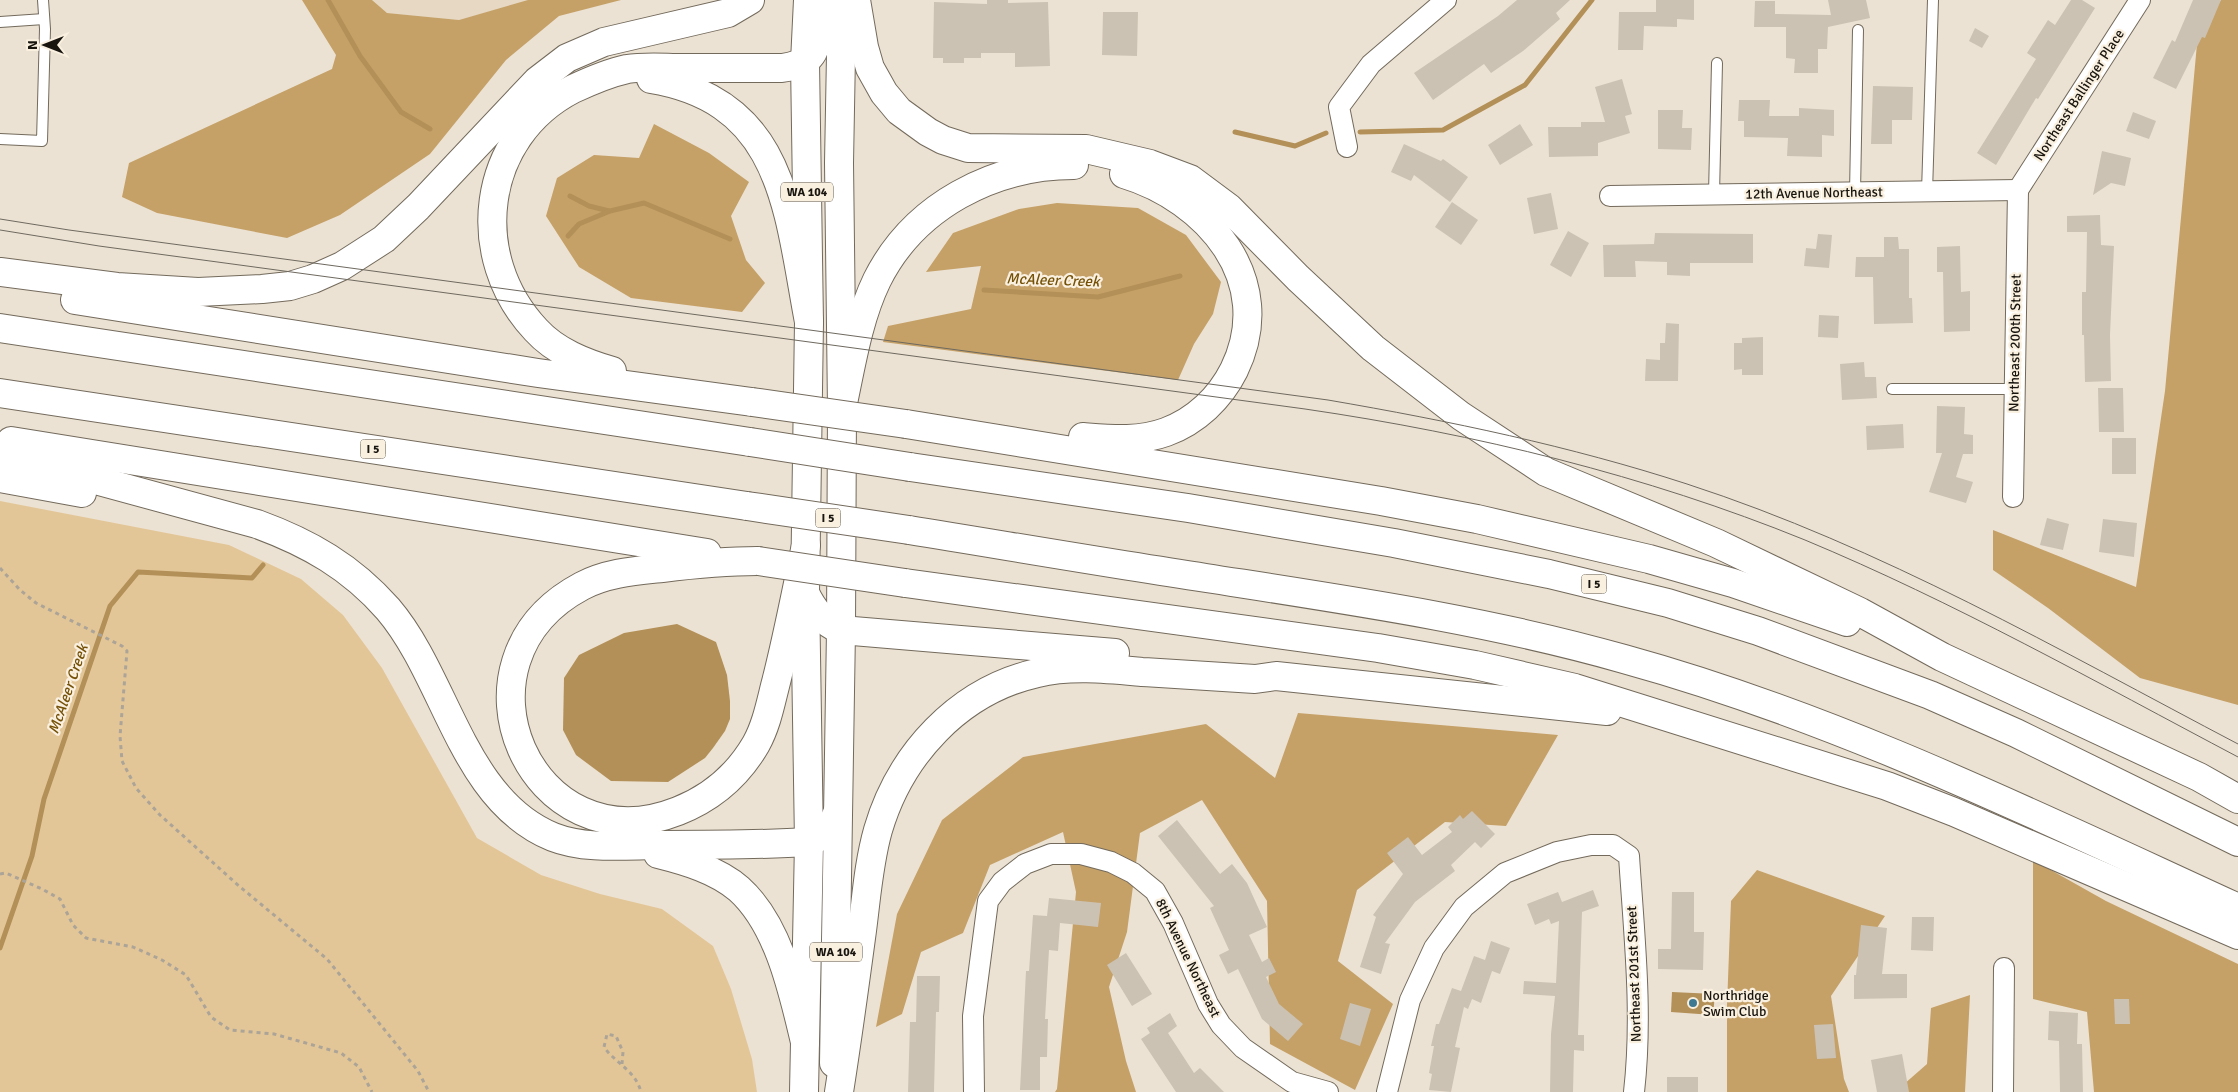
<svg xmlns="http://www.w3.org/2000/svg" width="2238" height="1092" viewBox="0 0 2238 1092" font-family="Signika,sans-serif">
  <style>
    .built { fill: #e6d8c2 }
    .green { fill: #e3c698 }
    .forest { fill: #c5a168 }
    .water { fill: #b39057 }
    .lines { fill: none; stroke-linecap: round; stroke-linejoin: round }
    .stream { stroke: #b39057; stroke-width: 5 }
    .building { fill: #ccc2b3 }
    .lane-casing { stroke: #736a5c; stroke-width: 12 }
    .street-casing { stroke: #736a5c; stroke-width: 22 }
    .primary-casing { stroke: #736a5c; stroke-width: 30 }
    .highway-casing { stroke: #736a5c; stroke-width: 30 }
    .path { stroke: #aca497; stroke-width: 3; stroke-dasharray: 4 4; stroke-linecap: butt }
    .lane { stroke: #fff; stroke-width: 10 }
    .street { stroke: #fff; stroke-width: 20 }
    .primary { stroke: #fff; stroke-width: 28 }
    .highway { stroke: #fff; stroke-width: 28 }
    .tram { stroke: #6e695f; stroke-width: 1 }
    .highway-bridge-casing { stroke: #736a5c; stroke-width: 30; stroke-linecap: butt }
    .highway-bridge { stroke: #fff; stroke-width: 28 }
    .poi-dot { fill: #3e7891; stroke: #faf0e0; stroke-width: 2 }
    .labels { text-anchor: middle; dominant-baseline: central; stroke-width: 4.5; stroke-linejoin: round; paint-order: stroke }
    .shield { fill: #faf0e0; stroke: #5c574e; stroke-width: 1 }
    .shield-label { font-size: 12px; font-weight: bold; fill: #18150f }
    .street-label { font-size: 14px; fill: #18150f; stroke: #faf0e0 }
    .poi-label { font-size: 14px; fill: #18150f; stroke: #faf0e0; text-anchor: start }
    .water-label { font-size: 15px; font-style: italic; fill: #745107; stroke: #faf0e0 }
  </style>
  <rect width="100%" height="100%" fill="#ece2d3"/>
  <polygon class="built" points="372,0 532,0 459,20 387,13"/>
  <polygon class="green" points="0,501 229,545 301,579 343,615 382,668 477,838 541,875 600,894 662,909 713,946 731,989 752,1059 757,1092 0,1092"/>
  <g class="forest">
    <polygon points="302,0 372,0 387,13 459,20 528,0 621,0 559,16 506,60 430,154 340,215 287,238 157,213 122,197 129,163 332,69 336,55"/>
    <polygon points="2221,0 2238,0 2238,705 2140,678 2048,608 1993,570 1993,530 2136,587 2165,391 2198,33"/>
    <polygon points="654,124 709,153 749,182 731,216 746,260 765,283 742,312 631,298 579,267 546,216 557,178 594,155 639,158"/>
    <polygon points="1057,203 1138,208 1186,235 1221,282 1213,314 1194,344 1178,380 883,342 888,326 971,309 981,266 926,272 953,233 1019,209"/>
    <polygon points="1298,713 1558,735 1506,826 1445,822 1357,890 1338,961 1393,1004 1355,1090 1270,1044 1267,901 1202,800 1140,833 1127,932 1109,987 1126,1061 1136,1092 1055,1092 1057,1089 1076,892 1063,832 990,865 963,933 921,952 902,1014 876,1027 897,914 942,820 1023,757 1206,724 1275,778"/>
    <polygon points="2033,860 2106,901 2238,964 2238,1092 2094,1092 2087,1012 2033,999"/>
    <polygon points="1757,870 1885,916 1831,996 1844,1079 1849,1092 1727,1092 1727,1005 1731,901"/>
    <polygon points="1970,995 1965,1092 1895,1092 1927,1064 1931,1008"/>
  </g>
  <g class="water">
    <polygon points="677,624 716,642 727,675 730,701 730,719 725,731 713,748 705,758 668,782 611,781 576,755 563,730 564,678 579,655 624,633"/>
    <polygon points="1672,992 1715,994 1713,1015 1671,1012"/>
  </g>
  <g class="lines">
    <g class="stream">
      <polyline points="328,0 360,56 401,112 430,129"/>
      <polyline points="1235,132 1295,146 1326,133"/>
      <polyline points="1360,132 1443,130 1525,85 1592,0"/>
      <polyline points="570,196 589,206 609,211"/>
      <polyline points="568,236 579,224 610,211 644,203 730,239"/>
      <polyline points="984,290 1098,297 1180,276"/>
      <polyline points="0,948 32,856 44,799 110,606 138,572 252,578 263,565"/>
    </g>
  </g>
  <g class="building">
    <polygon points="987,0 1008,0 1008,3 1048,2 1050,66 1015,67 1015,53 981,53 981,58 964,58 964,63 943,63 943,58 933,58 934,2 987,4"/>
    <polygon points="1517,0 1570,0 1556,13 1560,19 1523,51 1491,73 1484,64 1433,100 1414,73 1498,16"/>
    <polygon points="1656,0 1694,0 1694,20 1677,19 1677,27 1644,26 1643,50 1618,50 1619,12 1656,12"/>
    <polygon points="1828,0 1866,0 1870,18 1828,27 1827,49 1818,49 1818,73 1794,73 1795,59 1786,58 1786,27 1754,27 1755,1 1775,1 1775,14 1831,15"/>
    <polygon points="2071,0 2082,0 2095,8 2038,99 2036,98 1996,165 1977,153 2036,59 2027,53 2048,20 2055,25"/>
    <polygon points="2193,0 2221,0 2205,38 2202,37 2176,89 2153,78 2172,40 2175,42"/>
    <polygon points="1103,12 1138,12 1137,56 1102,55"/>
    <polygon points="1975,28 1989,36 1982,48 1969,41"/>
    <polygon points="1622,79 1632,114 1625,116 1630,133 1598,143 1598,156 1549,157 1548,127 1581,127 1581,122 1605,122 1595,87"/>
    <polygon points="1873,86 1913,87 1912,120 1892,120 1892,144 1871,144"/>
    <polygon points="1739,100 1770,100 1769,116 1799,116 1799,108 1834,110 1834,136 1822,135 1822,157 1787,156 1788,138 1744,137 1744,121 1738,121"/>
    <polygon points="1658,110 1683,110 1682,128 1692,128 1691,150 1658,149"/>
    <polygon points="2133,112 2156,121 2149,139 2126,131"/>
    <polygon points="1520,124 1533,145 1500,165 1488,145"/>
    <polygon points="1404,144 1441,161 1443,159 1468,177 1450,202 1414,175 1411,181 1391,172"/>
    <polygon points="2102,151 2131,158 2125,186 2111,183 2093,195"/>
    <polygon points="1551,193 1558,229 1534,234 1527,198"/>
    <polygon points="1452,202 1478,220 1461,245 1435,227"/>
    <polygon points="2100,215 2101,245 2114,246 2110,335 2111,381 2085,382 2084,335 2082,335 2082,292 2086,292 2087,232 2067,232 2067,216"/>
    <polygon points="1568,231 1589,243 1571,277 1550,265"/>
    <polygon points="1655,233 1753,234 1753,263 1690,263 1690,276 1667,275 1667,262 1635,261 1636,277 1604,277 1603,245 1654,244"/>
    <polygon points="1818,234 1832,235 1829,268 1804,266 1806,248 1816,249"/>
    <polygon points="1884,237 1898,237 1899,249 1909,249 1909,298 1912,298 1913,323 1874,324 1873,277 1855,277 1856,257 1884,257"/>
    <polygon points="1960,246 1961,292 1970,291 1970,331 1944,332 1943,272 1937,272 1937,247"/>
    <polygon points="1819,315 1839,316 1838,338 1818,337"/>
    <polygon points="1666,323 1679,324 1678,381 1645,381 1646,359 1660,360 1660,343 1665,343"/>
    <polygon points="1763,337 1763,375 1742,375 1742,369 1734,370 1734,343 1742,343 1742,338"/>
    <polygon points="1864,362 1865,377 1876,377 1877,398 1842,400 1840,364"/>
    <polygon points="2098,388 2123,388 2124,432 2099,432"/>
    <polygon points="1937,406 1965,407 1964,434 1973,435 1973,454 1963,454 1956,477 1973,482 1966,503 1929,492 1942,453 1936,453"/>
    <polygon points="1903,424 1904,448 1867,450 1866,426"/>
    <rect x="2112" y="438" width="24" height="36"/>
    <polygon points="2047,518 2069,524 2063,550 2040,545"/>
    <polygon points="2103,519 2137,523 2134,557 2099,552"/>
    <polygon points="1472,811 1495,834 1481,848 1475,842 1451,865 1455,871 1415,902 1385,943 1390,944 1381,974 1360,967 1376,917 1373,915 1403,874 1387,853 1408,837 1422,855 1452,832 1448,827 1460,815 1463,819"/>
    <polygon points="1177,820 1220,874 1232,864 1247,883 1267,927 1249,935 1262,962 1269,958 1276,972 1266,977 1279,1004 1303,1024 1288,1041 1262,1019 1238,969 1228,974 1219,955 1229,950 1210,908 1214,906 1158,836"/>
    <polygon points="1593,890 1599,906 1582,912 1578,1035 1584,1035 1584,1051 1574,1050 1573,1092 1550,1092 1551,1034 1555,996 1523,994 1524,981 1556,983 1559,921 1551,924 1549,919 1535,925 1527,904 1558,892 1562,902"/>
    <polygon points="1672,892 1694,892 1694,932 1704,932 1703,970 1658,969 1658,949 1671,949"/>
    <polygon points="1049,898 1101,903 1098,927 1060,923 1058,951 1049,950 1045,1019 1048,1019 1047,1057 1040,1057 1040,1090 1020,1090 1026,971 1029,971 1033,915 1047,916"/>
    <polygon points="1912,917 1934,917 1933,951 1911,950"/>
    <polygon points="1861,925 1887,928 1882,974 1907,974 1907,998 1854,999 1854,975 1856,975"/>
    <polygon points="1491,941 1510,948 1500,974 1492,971 1481,1003 1472,999 1468,1009 1464,1007 1455,1047 1460,1048 1451,1092 1429,1090 1432,1074 1429,1073 1434,1046 1431,1046 1436,1024 1439,1024 1452,988 1461,991 1474,956 1485,960"/>
    <polygon points="1126,953 1152,994 1132,1006 1107,965"/>
    <polygon points="917,976 940,976 939,1012 936,1012 934,1092 908,1092 910,1022 916,1022"/>
    <polygon points="2114,999 2129,999 2130,1024 2115,1024"/>
    <polygon points="1350,1003 1371,1009 1360,1046 1340,1039"/>
    <polygon points="2049,1011 2078,1013 2077,1044 2082,1044 2083,1092 2060,1092 2059,1041 2048,1040"/>
    <polygon points="1170,1013 1177,1026 1168,1033 1194,1073 1200,1068 1224,1092 1176,1092 1141,1039 1150,1033 1147,1028"/>
    <polygon points="1833,1024 1836,1058 1817,1059 1814,1025"/>
    <polygon points="1902,1054 1909,1092 1877,1092 1871,1060"/>
    <rect x="1667" y="1077" width="31" height="15"/>
  </g>
  <g class="lines">
    <g class="lane-casing">
      <g id="lane">
        <polyline points="0,22 44,19"/>
        <polyline points="0,139 42,141 45,29 43,0"/>
        <polyline points="1927,192 1933,0"/>
        <polyline points="1855,193 1858,30"/>
        <polyline points="1714,194 1717,63"/>
        <polyline points="1892,389 2015,389"/>
      </g>
    </g>
    <g class="street-casing">
      <g id="street">
        <polyline points="1347,147 1339,107 1371,64 1446,0"/>
        <polyline points="2018,190 2140,0"/>
        <polyline points="1610,196 2018,190"/>
        <polyline points="2013,497 2018,190"/>
        <polyline points="974,1092 973,1016 988,901 1002,882 1025,864 1051,854 1081,854 1111,862 1133,873 1155,891 1173,923 1208,1004 1221,1025 1243,1048 1292,1082 1328,1092"/>
        <path d="M 1387,1092 L 1410,1000 L 1434,948 L 1464,907 L 1505,873 L 1557,852 L 1591,845 L 1613,845 L 1629,856 C 1634,934 1643,1014 1634,1092"/>
        <polyline points="2003,1092 2004,968"/>
      </g>
    </g>
    <g class="primary-casing">
      <g id="primary">
        <polyline points="834,1063 841,630 842,408 839,163 842,0"/>
        <polyline points="804,1092 809,842 805,593 809,322 805,62 808,0"/>
      </g>
    </g>
    <g class="highway-casing">
      <g id="highway">
        <polyline points="856,0 864,47 870,68 884,93 899,111 928,132 943,140 968,148 1086,149 1150,164 1190,179 1229,208 1298,278 1373,348 1461,416 1546,472 1716,543 1860,612 1942,657 2199,777 2238,799"/>
        <path d="M 651,79 C 785,101 788,212 809,322"/>
        <polyline points="0,272 117,287 198,292 262,289 290,286 313,279 342,266 384,239 418,207 537,81 567,58 604,42 728,13 750,0"/>
        <polyline points="75,300 538,373 752,402"/>
        <polyline points="0,328 750,442"/>
        <path d="M 612,371 C 585,363 556,352 536,330 C 467,257 480,137 573,89 C 590,81 609,73 627,69 C 645,66 665,68 684,68 C 716,68 749,68 782,68 C 833,61 807,30 824,0"/>
        <polyline points="0,393 747,506"/>
        <path d="M 842,408 C 851,366 858,319 877,280 C 914,206 993,165 1074,165"/>
        <polyline points="906,424 1381,501 1477,519 1649,559 1733,583 1847,622"/>
        <path d="M 1083,437 C 1110,439 1139,442 1166,432 C 1196,421 1220,398 1234,370 C 1278,280 1207,199 1124,174"/>
        <polyline points="11,441 707,553"/>
        <path d="M 0,454 L 257,524 C 309,543 351,567 388,609 C 447,678 462,800 553,837 C 586,850 627,845 662,845 C 711,845 760,845 809,842 C 825,836 832,827 838,811"/>
        <polyline points="910,467 1188,508 1394,543 1549,574 1668,603 1758,631 1930,695 2016,733 2238,842"/>
        <polyline points="0,478 82,493"/>
        <path d="M 909,530 C 1008,546 1107,563 1206,578 C 1347,600 1487,620 1624,659 C 1838,718 2037,816 2238,908"/>
        <path d="M 758,561 C 726,561 694,564 662,568 C 634,571 607,573 582,586 C 439,662 532,869 678,811 C 711,798 738,775 756,744 C 766,726 770,706 775,686 C 787,640 796,592 806,545"/>
        <polyline points="905,583 1378,648 1475,665 1575,688 1887,786 1954,812 2238,935"/>
        <path d="M 805,593 C 813,610 823,622 841,630 L 1115,653"/>
        <path d="M 658,854 C 686,861 717,870 739,889 C 779,925 793,992 805,1042"/>
        <path d="M 839,1092 C 847,1041 854,990 861,938 C 866,903 868,865 878,830 C 900,755 958,691 1037,673 C 1070,665 1108,669 1142,672 C 1180,674 1218,677 1255,679 L 1276,676 L 1607,711"/>
      </g>
    </g>
    <g class="path">
      <polyline points="0,568 20,590 36,603 122,646 127,651 120,736 122,761 136,788 160,815 239,886 327,959 418,1071 429,1092"/>
      <polyline points="0,874 6,873 42,889 60,899 73,925 86,938 133,947 162,960 186,975 211,1017 230,1030 274,1034 341,1053 359,1067 372,1092"/>
      <path d="M 622,1064 L 623,1052 L 616,1036 L 607,1034 L 604,1047 C 615,1063 636,1071 641,1092"/>
    </g>
    <use href="#lane" class="lane"/>
    <use href="#street" class="street"/>
    <use href="#primary" class="primary"/>
    <use href="#highway" class="highway"/>
    <g class="tram">
      <path d="M 0,219 L 69,230 L 1328,400 C 1450,421 1570,446 1687,484 C 1881,547 2059,650 2238,744"/>
      <path d="M 0,230 L 99,246 L 1305,409 C 1476,434 1645,475 1805,540 C 1954,602 2096,682 2238,757"/>
    </g>
    <g class="highway-bridge-casing">
      <g id="highway-bridge">
        <polyline points="752,402 906,424"/>
        <polyline points="750,442 910,467"/>
        <polyline points="747,506 909,530"/>
        <polyline points="758,561 905,583"/>
      </g>
    </g>
    <use href="#highway-bridge" class="highway-bridge"/>
  </g>
  <circle class="poi-dot" cx="1693" cy="1003" r="5"/>
  <g class="labels">
    <g class="shield">
      <rect x="781" y="182.5" width="52" height="19" rx="4"/>
      <rect x="360.5" y="439.5" width="25" height="19" rx="4"/>
      <rect x="815.5" y="508.5" width="25" height="19" rx="4"/>
      <rect x="1581.5" y="574.5" width="25" height="19" rx="4"/>
      <rect x="810" y="942.5" width="52" height="19" rx="4"/>
    </g>
    <g class="shield-label">
      <text x="807" y="192">WA 104</text>
      <text x="373" y="449">I 5</text>
      <text x="828" y="518">I 5</text>
      <text x="1594" y="584">I 5</text>
      <text x="836" y="952">WA 104</text>
    </g>
    <g class="street-label">
      <text transform="translate(2079 95) rotate(-57)">Northeast Ballinger Place</text>
      <text transform="translate(1814 193) rotate(-1)">12th Avenue Northeast</text>
      <text transform="translate(2015 343) rotate(-89)">Northeast 200th Street</text>
      <text transform="translate(1188 958) rotate(64)">8th Avenue Northeast</text>
      <text transform="translate(1634 974) rotate(-92)">Northeast 201st Street</text>
    </g>
    <g class="poi-label">
      <text x="1703" y="995">Northridge<tspan x="1703" dy="16">Swim Club</tspan></text>
    </g>
    <g class="water-label">
      <text transform="translate(1053 280) rotate(2)">McAleer Creek</text>
      <text transform="translate(68 689) rotate(-71)">McAleer Creek</text>
    </g>
  </g>
  <g transform="translate(45 45) rotate(270)" stroke="#faf0e0" stroke-width="4" paint-order="stroke">
  <path d="M0-4L9 19L0 12L-9 19Z" fill="#18150f"/>
  <text y="-8" font-size="14" font-weight="bold" text-anchor="middle" fill="#18150f">N</text>
  </g>
</svg>
